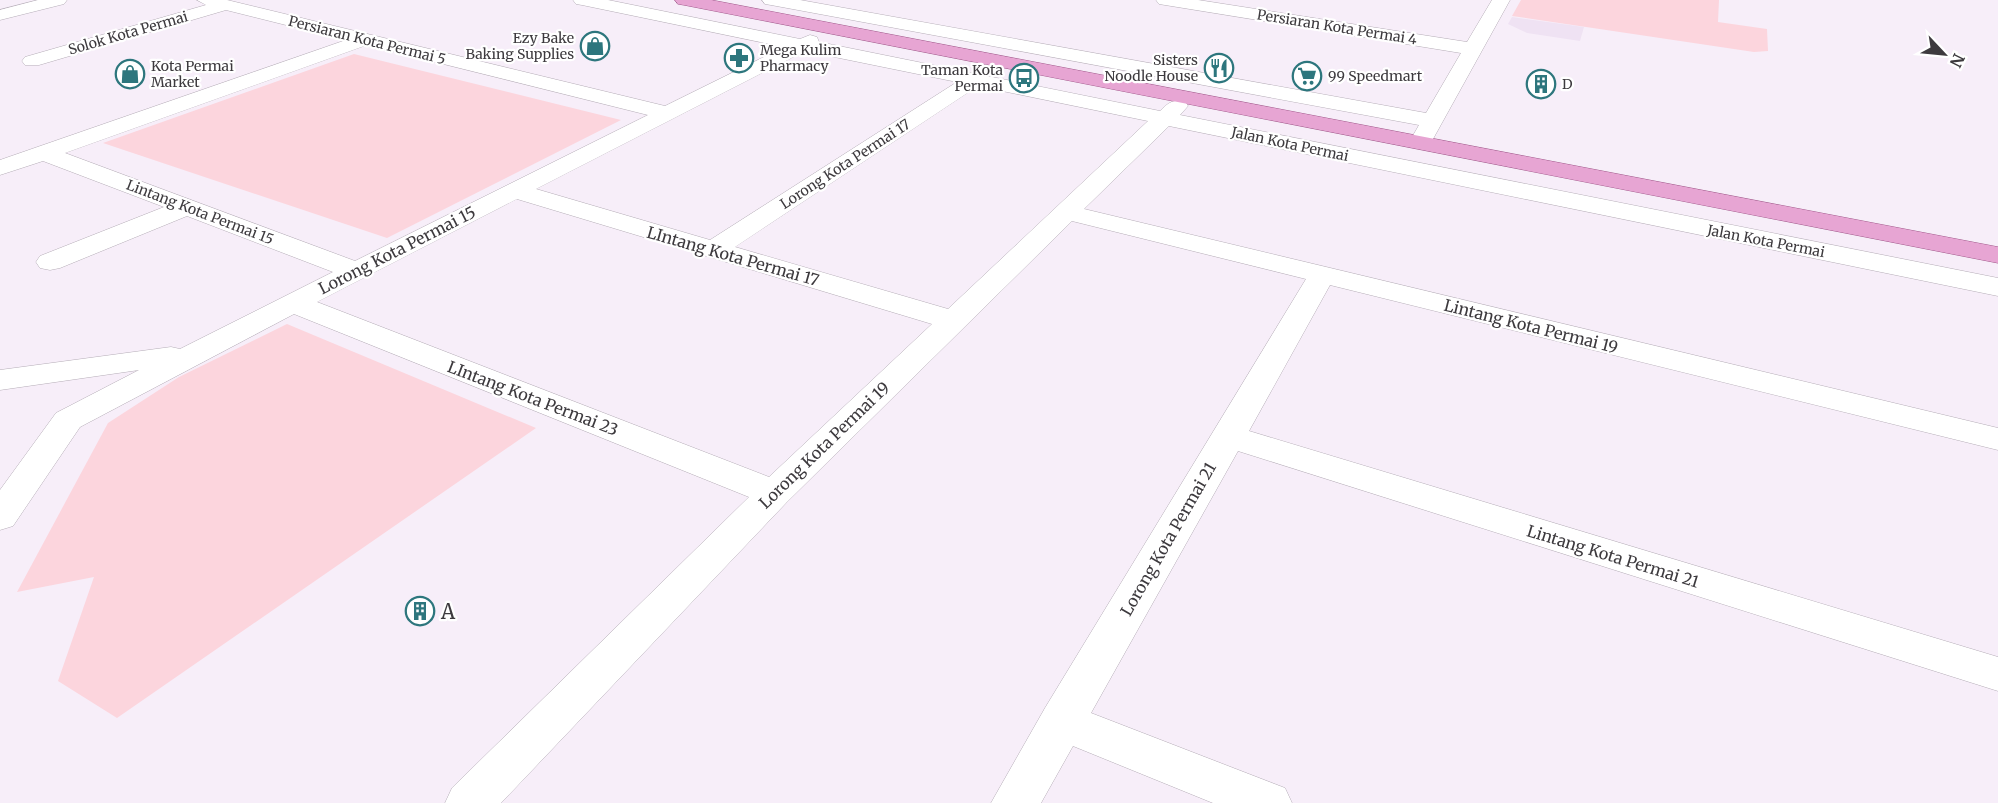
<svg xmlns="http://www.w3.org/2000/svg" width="1998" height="803" viewBox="0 0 1998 803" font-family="Merriweather,serif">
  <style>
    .built { fill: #efe2f3 }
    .green { fill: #fcd5dd }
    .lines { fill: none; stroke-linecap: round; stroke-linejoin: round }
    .minor-casing { stroke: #b5adb7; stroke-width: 1 }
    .major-casing { stroke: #a1598b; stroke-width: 1 }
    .minor { fill: #fff; fill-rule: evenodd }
    .major { fill: #e7a5d3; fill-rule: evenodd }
    .labels { text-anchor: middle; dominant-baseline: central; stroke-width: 4.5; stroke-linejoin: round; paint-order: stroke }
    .far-street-label { font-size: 14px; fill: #3d3a3e; stroke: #fff }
    .far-poi-label { font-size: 14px; fill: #3d3a3e; stroke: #fff; text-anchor: start }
    .street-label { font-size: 16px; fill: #3d3a3e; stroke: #fff }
    .near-poi-label { font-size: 20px; fill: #3d3a3e; stroke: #fff; text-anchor: start }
  </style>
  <rect width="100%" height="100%" fill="#f7eef9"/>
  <polygon class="built" points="1512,17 1584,27 1580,41 1527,33 1508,24"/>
  <g class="green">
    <polygon points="1521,0 1719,0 1718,22 1767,29 1768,51 1754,52 1512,16"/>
    <polygon points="354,54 621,120 387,238 103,143"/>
    <polygon points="287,324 536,428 117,718 58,681 94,577 17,592 108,423 179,377"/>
  </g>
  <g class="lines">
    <g class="minor-casing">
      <g id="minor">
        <polygon points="38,0 67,0 64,4 0,20 0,10"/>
        <path d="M 197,0 L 227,0 L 665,106 L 784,47 L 582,5 L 576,4 L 573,0 L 608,0 L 800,39 L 810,35 L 817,37 L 819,42 L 1160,111 C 1168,103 1173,99 1185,101 L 1188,106 L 1180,115 L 1998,278 L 1998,296 L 1169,126 L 1084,209 L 1998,428 L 1998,450 L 1330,285 L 1249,431 L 1998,657 L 1998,691 L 1238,451 L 1091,713 L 1285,788 L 1292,803 L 1213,803 L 1073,746 L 1041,803 L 991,803 L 1045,708 L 1306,279 L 1072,221 L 787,502 L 501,803 L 445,803 L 452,788 L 749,497 L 294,314 L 80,427 L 13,526 L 0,530 L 0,490 L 56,413 L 139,370 L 0,390 L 0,370 L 171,347 L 180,349 L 333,272 L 187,216 L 60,268 L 50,270 L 40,268 L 36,262 L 40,256 L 164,207 L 43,161 L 0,175 L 0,160 L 346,40 L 226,10 L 39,65 L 25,65 L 22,61 L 25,57 L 206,5 ZM 367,45 L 648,115 L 355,261 L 65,153 ZM 805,51 L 957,82 L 710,240 L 536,189 ZM 978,86 L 1148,121 L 948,309 L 735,247 ZM 517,199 L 932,324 L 769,477 L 317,302 Z"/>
        <polygon points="762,0 800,0 1426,113 1461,53 1165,5 1159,4 1156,0 1198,0 1467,42 1492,0 1510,0 1433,139 1430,144 1422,146 1414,144 1411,139 1419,125 771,5 765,4"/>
      </g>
    </g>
    <g class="major-casing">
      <polygon id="major" points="675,0 711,0 1998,247 1998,263 684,5 678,4"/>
    </g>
    <use href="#minor" class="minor"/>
    <use href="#major" class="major"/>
  </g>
  <defs>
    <g id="shop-ring" transform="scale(1.5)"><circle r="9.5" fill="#fff" stroke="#2d767d" stroke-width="1.5"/><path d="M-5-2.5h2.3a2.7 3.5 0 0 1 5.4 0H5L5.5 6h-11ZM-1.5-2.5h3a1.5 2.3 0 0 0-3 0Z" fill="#2d767d"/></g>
    <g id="pharmacy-ring" transform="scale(1.5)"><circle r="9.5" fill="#fff" stroke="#2d767d" stroke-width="1.5"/><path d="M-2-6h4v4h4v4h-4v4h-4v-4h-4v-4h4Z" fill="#2d767d"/></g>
    <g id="restaurant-ring" transform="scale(1.5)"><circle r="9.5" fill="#fff" stroke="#2d767d" stroke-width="1.5"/><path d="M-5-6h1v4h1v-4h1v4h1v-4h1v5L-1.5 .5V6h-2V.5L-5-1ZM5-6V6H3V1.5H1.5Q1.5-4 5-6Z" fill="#2d767d"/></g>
    <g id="supermarket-ring" transform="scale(1.5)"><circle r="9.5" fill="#fff" stroke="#2d767d" stroke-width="1.5"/><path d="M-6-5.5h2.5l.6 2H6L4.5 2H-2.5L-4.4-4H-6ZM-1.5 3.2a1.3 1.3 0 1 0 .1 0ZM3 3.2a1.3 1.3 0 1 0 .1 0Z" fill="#2d767d"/></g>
    <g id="bus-ring" transform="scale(1.5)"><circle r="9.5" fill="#fff" stroke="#2d767d" stroke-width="1.5"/><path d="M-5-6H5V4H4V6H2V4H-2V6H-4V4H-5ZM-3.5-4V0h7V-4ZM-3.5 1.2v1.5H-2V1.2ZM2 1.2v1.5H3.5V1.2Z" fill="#2d767d"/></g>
    <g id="building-ring" transform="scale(1.5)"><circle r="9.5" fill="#fff" stroke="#2d767d" stroke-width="1.5"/><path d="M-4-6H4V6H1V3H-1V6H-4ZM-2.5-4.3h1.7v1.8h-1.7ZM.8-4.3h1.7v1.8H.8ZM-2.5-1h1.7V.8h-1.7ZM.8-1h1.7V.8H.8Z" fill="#2d767d"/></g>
  </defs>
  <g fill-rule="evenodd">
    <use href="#shop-ring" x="595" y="46"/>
    <use href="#pharmacy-ring" x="739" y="58"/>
    <use href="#restaurant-ring" x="1219" y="68"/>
    <use href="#shop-ring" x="130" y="74"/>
    <use href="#supermarket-ring" x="1307" y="76"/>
    <use href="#bus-ring" x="1024" y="78"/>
    <use href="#building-ring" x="1541" y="84"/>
    <use href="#building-ring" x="420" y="611"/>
  </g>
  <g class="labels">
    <g class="far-street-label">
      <text transform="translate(1337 27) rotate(9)">Persiaran Kota Permai 4</text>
      <text transform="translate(128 33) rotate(-16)">Solok Kota Permai</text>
      <text transform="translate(367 40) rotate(14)">Persiaran Kota Permai 5</text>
      <text transform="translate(1290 144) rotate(12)">Jalan Kota Permai</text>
      <text transform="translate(845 164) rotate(-33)">Lorong Kota Permai 17</text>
      <text transform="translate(200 212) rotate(21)">Lintang Kota Permai 15</text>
      <text transform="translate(1766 241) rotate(11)">Jalan Kota Permai</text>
    </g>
    <g class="far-poi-label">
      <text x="574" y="38" text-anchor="end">Ezy Bake<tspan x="574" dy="16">Baking Supplies</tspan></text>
      <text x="760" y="50">Mega Kulim<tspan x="760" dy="16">Pharmacy</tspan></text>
      <text x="1198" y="60" text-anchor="end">Sisters<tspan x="1198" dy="16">Noodle House</tspan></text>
      <text x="151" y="66">Kota Permai<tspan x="151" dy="16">Market</tspan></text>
      <text x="1003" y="70" text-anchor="end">Taman Kota<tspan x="1003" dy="16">Permai</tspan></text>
      <text x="1328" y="76">99 Speedmart</text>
      <text x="1562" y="84">D</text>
    </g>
    <g class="street-label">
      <text transform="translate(397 250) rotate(-27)">Lorong Kota Permai 15</text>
      <text transform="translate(733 256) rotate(16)">LIntang Kota Permai 17</text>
      <text transform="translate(1531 326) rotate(14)">Lintang Kota Permai 19</text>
      <text transform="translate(533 398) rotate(21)">LIntang Kota Permai 23</text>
      <text transform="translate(824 445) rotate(-44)">Lorong Kota Permai 19</text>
      <text transform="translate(1168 539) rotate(-60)">Lorong Kota Permai 21</text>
      <text transform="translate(1613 556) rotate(17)">Lintang Kota Permai 21</text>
    </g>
    <g class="near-poi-label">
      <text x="441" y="611">A</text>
    </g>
  </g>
  <g transform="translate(1944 54) rotate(116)" stroke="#ffffff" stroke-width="4.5" paint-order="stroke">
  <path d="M0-4.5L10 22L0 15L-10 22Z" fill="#3d3a3e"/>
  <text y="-9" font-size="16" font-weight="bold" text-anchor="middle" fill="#3d3a3e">N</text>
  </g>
</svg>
